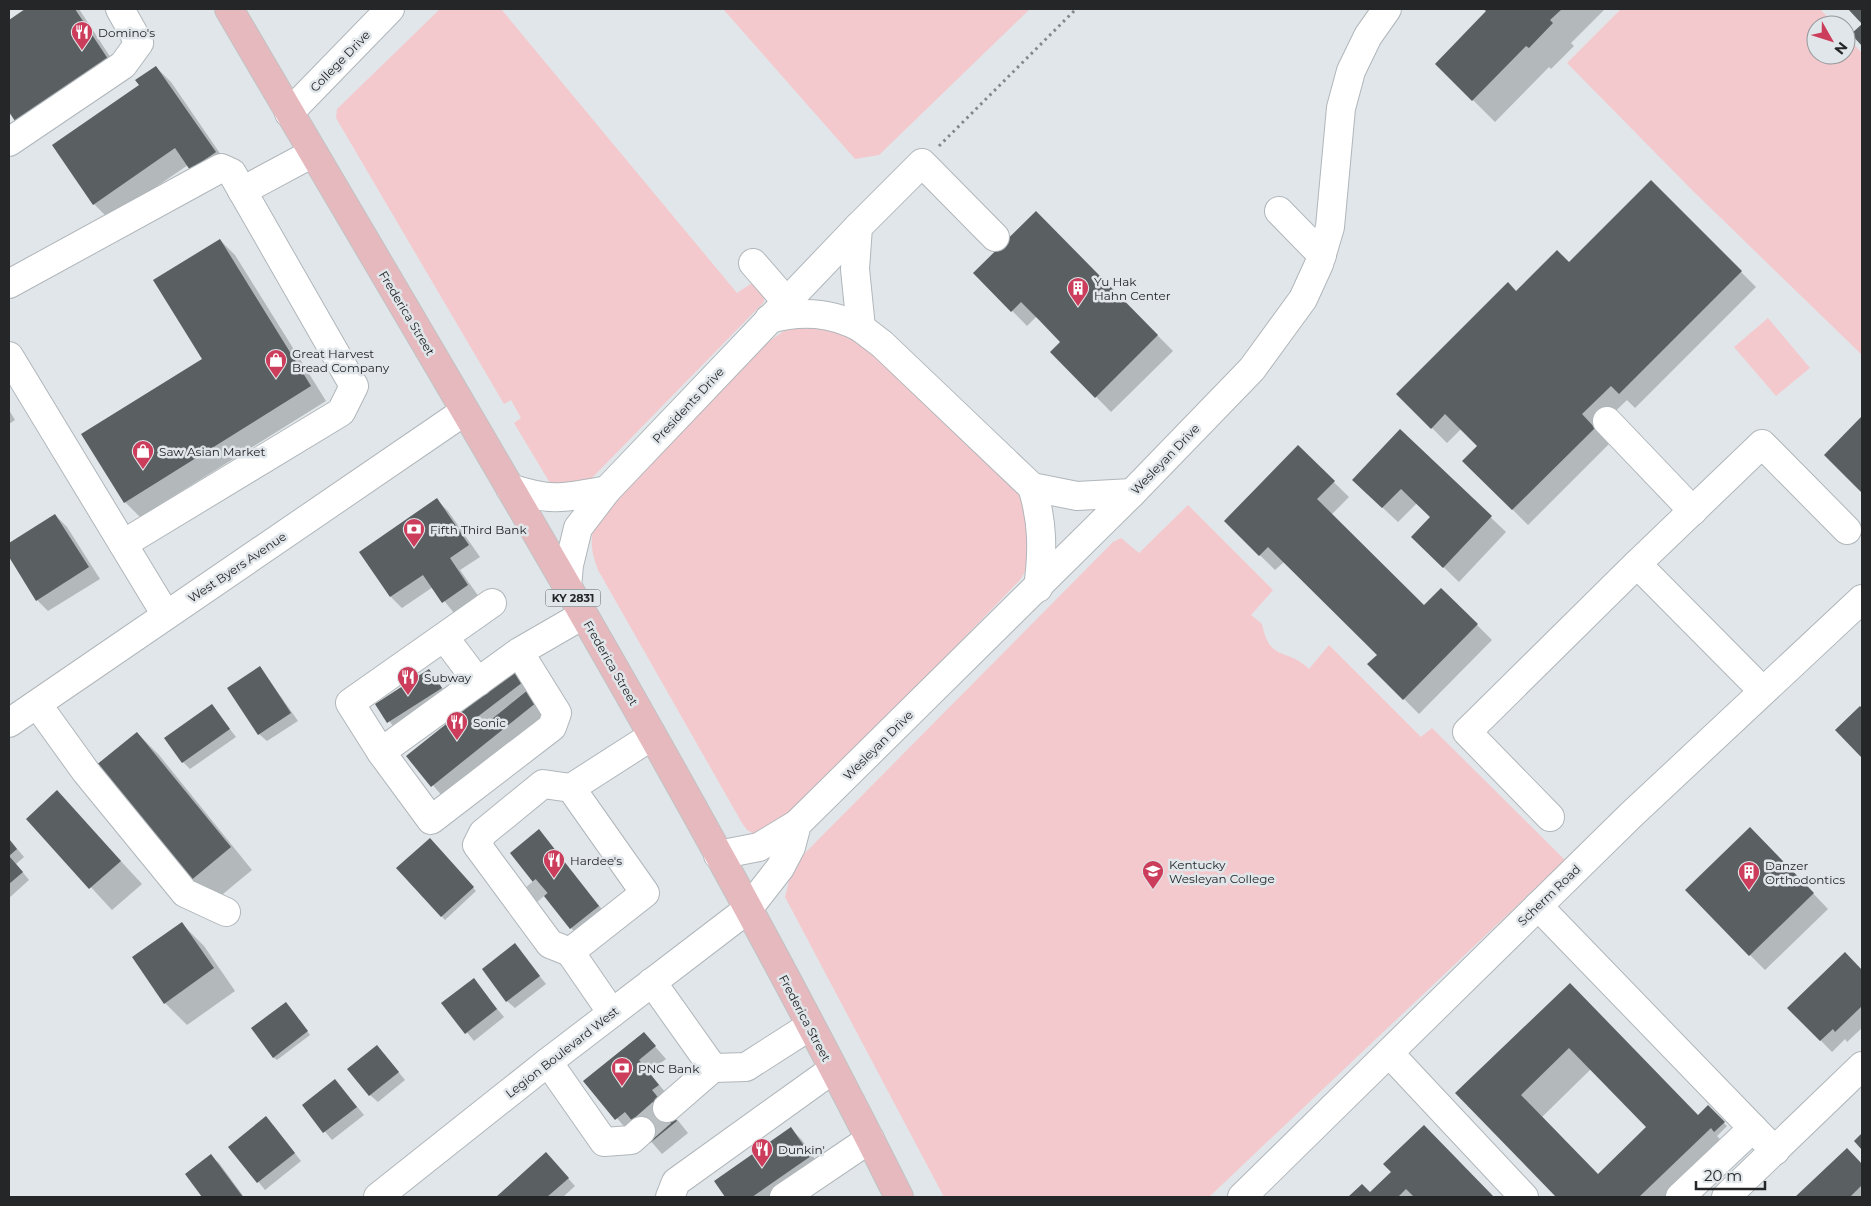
<svg xmlns="http://www.w3.org/2000/svg" width="1871" height="1206" viewBox="0 0 1871 1206" font-family="Montserrat,sans-serif">
  <style>
    .green { fill: #f4c9cd }
    .shadow { fill: #0003; fill-rule: evenodd }
    .building { fill: #5a5f62; fill-rule: evenodd }
    .lines { fill: none; stroke-linecap: round; stroke-linejoin: round }
    .minor-tunnel { stroke: #bac0c2; stroke-width: 28; stroke-dasharray: 28 14; stroke-linecap: butt }
    .minor-casing { stroke: #b0b6ba; stroke-width: 30 }
    .major-casing { stroke: #c2c2c3; stroke-width: 30 }
    .path { stroke: #838789; stroke-width: 3; stroke-dasharray: 2.5 4; stroke-linecap: butt }
    .minor { stroke: #fff; stroke-width: 28 }
    .major { stroke: #e6b9be; stroke-width: 28 }
    .labels { text-anchor: middle; dominant-baseline: central; stroke-width: 5; stroke-linejoin: round; paint-order: stroke }
    .shield { fill: #e0e6e9; stroke: #5c6062; stroke-width: 1 }
    .shield-label { font-size: 11px; font-weight: bold; fill: #242628 }
    .poi-label { font-size: 12px; fill: #242628; stroke: #e0e6e9; text-anchor: start }
    .street-label { font-size: 12px; fill: #242628; stroke: #e0e6e9 }
  </style>
  <rect width="100%" height="100%" fill="#e0e6e9"/>
  <g class="green">
    <polygon points="440,9 501,9 737,293 752,283 764,295 764,302 588,482 553,488 514,423 521,418 511,400 504,404 336,118 337,109"/>
    <polygon points="723,9 1030,9 879,155 855,159"/>
    <polygon points="1621,9 1820,9 1835,25 1816,25 1816,55 1846,55 1846,36 1862,53 1861,354 1693,191 1567,63"/>
    <polygon points="1768,318 1810,368 1776,396 1734,347"/>
    <path d="M 809,325 L 848,329 L 1020,491 L 1028,511 L 1028,567 L 1020,580 L 789,819 L 754,834 L 747,830 L 742,823 L 598,570 C 590,548 590,540 596,518 L 762,346 L 787,329 Z"/>
    <path d="M 1188,505 L 1273,590 L 1251,615 L 1262,624 C 1270,663 1286,647 1309,669 L 1329,645 L 1421,737 L 1432,728 L 1565,860 L 1209,1197 L 944,1197 L 785,897 L 792,869 L 805,853 L 1113,542 L 1121,538 L 1139,553 Z"/>
  </g>
  <g class="shadow">
    <polygon points="27,9 79,9 122,75 31,136 9,110 9,21"/>
    <polygon points="1485,9 1605,9 1571,43 1574,46 1551,69 1549,67 1495,122 1437,64 1488,11"/>
    <polygon points="156,67 171,82 230,168 206,184 188,165 109,219 94,204 140,85"/>
    <polygon points="1651,182 1756,287 1635,408 1627,400 1596,430 1609,444 1528,525 1464,461 1479,446 1461,429 1447,443 1398,394 1516,293 1569,263"/>
    <polygon points="1036,213 1173,351 1111,412 1052,352 1062,342 1037,316 1027,326 975,273"/>
    <polygon points="220,240 235,255 326,401 140,517 125,502 204,360"/>
    <polygon points="9,410 15,420 9,424"/>
    <polygon points="1862,417 1862,491 1825,455"/>
    <polygon points="1400,431 1506,532 1459,582 1428,552 1431,517 1417,503 1398,522 1369,495"/>
    <polygon points="1298,447 1349,497 1331,515 1424,607 1441,589 1492,640 1419,714 1369,664 1378,655 1284,562 1275,570 1225,521"/>
    <polygon points="437,500 448,511 480,557 460,570 479,597 454,613 433,587 402,608 391,597 361,552"/>
    <polygon points="55,515 67,527 100,579 48,611 37,600 9,555 9,545"/>
    <polygon points="260,667 298,721 267,741 259,734"/>
    <polygon points="429,670 448,696 396,730 377,704"/>
    <polygon points="514,672 548,714 443,797 408,756"/>
    <polygon points="212,706 236,737 190,769 183,762"/>
    <polygon points="137,733 159,755 252,870 212,903 190,881"/>
    <polygon points="57,792 142,884 112,910 28,819"/>
    <polygon points="539,831 609,918 582,939 571,928"/>
    <polygon points="9,839 24,857 16,864 29,880 9,898"/>
    <polygon points="430,840 476,891 445,920 398,868"/>
    <polygon points="1766,844 1828,909 1765,970 1750,955"/>
    <polygon points="182,924 204,946 235,991 187,1025 165,1003"/>
    <polygon points="515,945 546,984 515,1008 507,1001"/>
    <polygon points="1845,954 1862,972 1862,1028 1847,1042 1845,1039 1832,1052 1789,1008"/>
    <polygon points="473,980 504,1017 474,1041 443,1003"/>
    <path d="M 1570,984 L 1698,1116 L 1708,1107 L 1727,1126 L 1717,1136 L 1732,1151 L 1684,1197 L 1557,1197 L 1457,1093 ZM 1591,1069 L 1648,1127 L 1598,1175 L 1542,1117 Z"/>
    <polygon points="289,1007 310,1035 277,1060 273,1057"/>
    <polygon points="644,1034 666,1059 649,1072 669,1097 663,1102 688,1133 662,1154 636,1124 628,1131 585,1081"/>
    <polygon points="384,1054 405,1080 378,1102 370,1095"/>
    <polygon points="335,1080 364,1115 332,1140 303,1105"/>
    <polygon points="273,1125 301,1161 265,1190 230,1147"/>
    <polygon points="791,1129 802,1140 821,1168 779,1197 727,1197 716,1181"/>
    <polygon points="1446,1148 1493,1197 1350,1197 1362,1186 1370,1194"/>
    <polygon points="1847,1150 1862,1165 1862,1197 1797,1197"/>
    <polygon points="546,1154 575,1186 563,1197 498,1197"/>
    <polygon points="211,1156 219,1163 244,1197 203,1197 186,1174"/>
  </g>
  <g class="building">
    <polygon points="25,9 75,9 108,59 15,121 9,112 9,20"/>
    <polygon points="1483,9 1562,9 1550,20 1553,23 1529,48 1526,46 1472,101 1435,64 1486,11"/>
    <polygon points="1848,9 1862,9 1862,46 1851,34 1862,24"/>
    <polygon points="156,66 216,152 190,170 175,148 93,205 52,145 139,85 135,80"/>
    <polygon points="1651,180 1742,271 1619,394 1611,386 1582,414 1595,428 1512,510 1462,461 1477,446 1445,414 1431,429 1396,394 1508,282 1516,291 1557,250 1569,262"/>
    <polygon points="1036,211 1158,335 1095,398 1050,352 1060,342 1040,321 1021,302 1011,312 973,273"/>
    <polygon points="220,239 311,386 124,503 81,434 202,359 153,280"/>
    <polygon points="1862,416 1862,493 1824,455"/>
    <polygon points="1400,429 1492,516 1443,568 1411,537 1430,517 1401,489 1382,508 1352,480"/>
    <polygon points="1298,445 1335,481 1317,499 1424,605 1441,588 1478,624 1403,700 1367,664 1377,655 1268,547 1259,556 1224,521"/>
    <polygon points="437,498 469,545 450,558 468,585 442,603 423,575 390,597 359,552"/>
    <polygon points="55,514 89,567 36,601 9,557 9,543"/>
    <polygon points="260,666 291,713 258,735 227,688"/>
    <polygon points="429,669 442,688 387,723 375,704"/>
    <polygon points="514,670 523,682 476,718 482,727 528,690 537,702 431,787 406,756"/>
    <polygon points="212,704 230,729 182,763 164,738"/>
    <polygon points="1860,706 1862,708 1862,758 1835,730"/>
    <polygon points="137,732 231,847 189,882 95,766"/>
    <polygon points="57,790 121,861 89,889 26,819"/>
    <polygon points="1750,827 1814,893 1749,956 1685,890"/>
    <polygon points="539,829 599,906 570,929 510,853"/>
    <polygon points="430,838 474,887 441,917 396,868"/>
    <polygon points="9,839 17,849 9,856 23,872 9,884"/>
    <polygon points="182,922 214,968 164,1004 132,957"/>
    <polygon points="515,943 540,976 506,1002 482,969"/>
    <polygon points="1845,952 1862,970 1862,1006 1835,1032 1833,1029 1820,1041 1787,1008"/>
    <polygon points="474,978 497,1009 465,1034 441,1003"/>
    <path d="M 1570,983 L 1698,1115 L 1708,1105 L 1725,1122 L 1714,1132 L 1711,1128 L 1639,1197 L 1556,1197 L 1455,1093 ZM 1569,1048 L 1646,1127 L 1598,1174 L 1521,1095 Z"/>
    <polygon points="286,1002 308,1031 273,1058 251,1028"/>
    <polygon points="644,1032 656,1046 639,1060 659,1085 652,1090 677,1121 650,1143 625,1112 615,1120 583,1081"/>
    <polygon points="377,1045 399,1072 369,1096 347,1069"/>
    <polygon points="335,1079 357,1107 323,1133 302,1105"/>
    <polygon points="266,1116 295,1153 257,1183 228,1147"/>
    <polygon points="1424,1125 1494,1197 1414,1197 1406,1189 1398,1197 1348,1197 1362,1184 1370,1192 1391,1172 1383,1164"/>
    <polygon points="791,1127 811,1156 752,1197 725,1197 714,1181"/>
    <polygon points="1862,1133 1862,1150 1854,1141"/>
    <polygon points="1847,1148 1862,1164 1862,1185 1850,1197 1795,1197"/>
    <polygon points="546,1152 569,1178 547,1197 496,1197"/>
    <polygon points="211,1154 243,1197 202,1197 185,1174"/>
  </g>
  <g class="lines">
    <g class="minor-tunnel">
      <polyline points="525,888 537,902"/>
      <polyline points="641,1131 667,1108"/>
    </g>
    <g class="minor-casing">
      <g id="minor">
        <polyline points="289,113 390,9"/>
        <polyline points="9,142 123,65 139,43 120,9"/>
        <polyline points="242,191 313,153"/>
        <polyline points="1279,211 1322,255"/>
        <polyline points="995,237 922,163 858,227 855,269 861,328 882,344 1032,487 1077,496 1132,493"/>
        <polyline points="753,263 786,301"/>
        <polyline points="9,284 221,168 232,173 354,386 341,412 123,544"/>
        <path d="M 769,319 C 802,310 831,312 861,328"/>
        <polyline points="9,356 166,615"/>
        <polyline points="1607,421 1693,511"/>
        <path d="M 1032,487 C 1043,521 1043,552 1038,588"/>
        <path d="M 510,488 C 552,502 564,498 607,490 L 858,227"/>
        <polyline points="1637,564 1762,444 1847,530"/>
        <polyline points="567,587 569,565 578,528 607,490"/>
        <polyline points="444,637 478,682"/>
        <polyline points="519,652 557,713 552,727 431,820 381,752 519,652 583,615"/>
        <polyline points="37,704 86,772 185,893 226,912"/>
        <polyline points="9,723 465,411"/>
        <polyline points="381,752 350,703 492,603"/>
        <polyline points="1550,817 1467,732 1637,564 1752,680"/>
        <polyline points="718,855 759,847 797,824"/>
        <polyline points="1538,906 1775,1151"/>
        <polyline points="570,952 550,944 477,845 483,833 543,784 571,788"/>
        <polyline points="652,982 713,1068 746,1067 810,1026"/>
        <polyline points="612,1013 570,952 645,893 571,788 652,736"/>
        <polyline points="1389,1053 1524,1197"/>
        <polyline points="548,1062 604,1142 631,1140 641,1131"/>
        <polyline points="667,1108 713,1068"/>
        <polyline points="378,1197 548,1062 748,909 780,868 791,847 797,824 1132,493 1252,369 1303,299 1319,264 1330,227 1341,108 1351,71 1368,36 1387,9"/>
        <polyline points="670,1197 676,1182 832,1070"/>
        <polyline points="784,1197 870,1139"/>
        <polyline points="1242,1197 1631,815 1862,599"/>
        <polyline points="1680,1197 1753,1128"/>
        <polyline points="1726,1197 1862,1066"/>
      </g>
    </g>
    <g class="major-casing">
      <path id="major" d="M 229,9 C 458,401 696,790 899,1197"/>
    </g>
    <polyline class="path" points="939,146 1076,9"/>
    <use href="#minor" class="minor"/>
    <use href="#major" class="major"/>
  </g>
  <defs>
    <g id="restaurant-pin" transform="scale(1.125)"><path d="M0 17L-7.5 6A9.5 9.5 0 1 1 7.5 6Z" fill="#cc3d5c" stroke="#e0e6e9"/><path d="M-5-6h1v4h1v-4h1v4h1v-4h1v5L-1.5 .5V6h-2V.5L-5-1ZM5-6V6H3V1.5H1.5Q1.5-4 5-6Z" fill="#fff"/></g>
    <g id="building-pin" transform="scale(1.125)"><path d="M0 17L-7.5 6A9.5 9.5 0 1 1 7.5 6Z" fill="#cc3d5c" stroke="#e0e6e9"/><path d="M-4-6H4V6H1V3H-1V6H-4ZM-2.5-4.3h1.7v1.8h-1.7ZM.8-4.3h1.7v1.8H.8ZM-2.5-1h1.7V.8h-1.7ZM.8-1h1.7V.8H.8Z" fill="#fff"/></g>
    <g id="shop-pin" transform="scale(1.125)"><path d="M0 17L-7.5 6A9.5 9.5 0 1 1 7.5 6Z" fill="#cc3d5c" stroke="#e0e6e9"/><path d="M-5-2.5h2.3a2.7 3.5 0 0 1 5.4 0H5L5.5 6h-11ZM-1.5-2.5h3a1.5 2.3 0 0 0-3 0Z" fill="#fff"/></g>
    <g id="bank-pin" transform="scale(1.125)"><path d="M0 17L-7.5 6A9.5 9.5 0 1 1 7.5 6Z" fill="#cc3d5c" stroke="#e0e6e9"/><path d="M-6-4H6V4H-6ZM0-2.3a2.3 2.3 0 1 0 0 4.6a2.3 2.3 0 1 0 0-4.6Z" fill="#fff"/></g>
    <g id="university-pin" transform="scale(1.125)"><path d="M0 17L-7.5 6A9.5 9.5 0 1 1 7.5 6Z" fill="#cc3d5c" stroke="#e0e6e9"/><path d="M0-5L7-2L0 1L-7-2ZM-4 1L0 2.5L4 1V4Q0 6-4 4Z" fill="#fff"/></g>
  </defs>
  <g fill-rule="evenodd">
    <use href="#restaurant-pin" x="82" y="32"/>
    <use href="#building-pin" x="1078" y="288"/>
    <use href="#shop-pin" x="276" y="360"/>
    <use href="#shop-pin" x="143" y="451"/>
    <use href="#bank-pin" x="414" y="529"/>
    <use href="#restaurant-pin" x="408" y="677"/>
    <use href="#restaurant-pin" x="457" y="722"/>
    <use href="#restaurant-pin" x="554" y="860"/>
    <use href="#university-pin" x="1153" y="871"/>
    <use href="#building-pin" x="1749" y="872"/>
    <use href="#bank-pin" x="622" y="1068"/>
    <use href="#restaurant-pin" x="762" y="1149"/>
  </g>
  <g class="labels">
    <rect class="shield" x="545.5" y="589.5" width="55" height="17" rx="4"/>
    <g class="shield-label">
      <text x="573" y="598">KY 2831</text>
    </g>
    <g class="poi-label">
      <text x="98" y="32">Domino's</text>
      <text x="1094" y="281">Yu Hak<tspan x="1094" dy="14">Hahn Center</tspan></text>
      <text x="292" y="353">Great Harvest<tspan x="292" dy="14">Bread Company</tspan></text>
      <text x="159" y="451">Saw Asian Market</text>
      <text x="430" y="529">Fifth Third Bank</text>
      <text x="424" y="677">Subway</text>
      <text x="473" y="722">Sonic</text>
      <text x="570" y="860">Hardee's</text>
      <text x="1169" y="864">Kentucky<tspan x="1169" dy="14">Wesleyan College</tspan></text>
      <text x="1765" y="865">Danzer<tspan x="1765" dy="14">Orthodontics</tspan></text>
      <text x="638" y="1068">PNC Bank</text>
      <text x="778" y="1149">Dunkin'</text>
    </g>
    <g class="street-label">
      <text transform="translate(340 61) rotate(-46)">College Drive</text>
      <text transform="translate(407 313) rotate(59)">Frederica Street</text>
      <text transform="translate(688 405) rotate(-47)">Presidents Drive</text>
      <text transform="translate(1165 459) rotate(-46)">Wesleyan Drive</text>
      <text transform="translate(237 567) rotate(-34)">West Byers Avenue</text>
      <text transform="translate(611 663) rotate(60)">Frederica Street</text>
      <text transform="translate(878 745) rotate(-45)">Wesleyan Drive</text>
      <text transform="translate(1549 895) rotate(-44)">Scherm Road</text>
      <text transform="translate(805 1018) rotate(62)">Frederica Street</text>
      <text transform="translate(562 1052) rotate(-38)">Legion Boulevard West</text>
    </g>
  </g>
  <rect width="1871" height="1206" fill="none" stroke="#242628" stroke-width="20"/>
  <g transform="translate(1831 40) rotate(129)"><circle r="24" fill="#e0e6e9" stroke="#95999c"/>
  <path d="M0-4L9 19L0 12L-9 19Z" fill="#cc3d5c"/>
  <text y="-8" font-size="14" font-weight="bold" text-anchor="middle" fill="#242628">N</text>
  </g>
  <path d="M1696 1181v8h69v-8" fill="none" stroke="#242628" stroke-width="2.5"/>
  <text x="1704" y="1181" font-size="15" fill="#242628" stroke="#e0e6e9" stroke-width="4" paint-order="stroke">20 m</text>
</svg>
